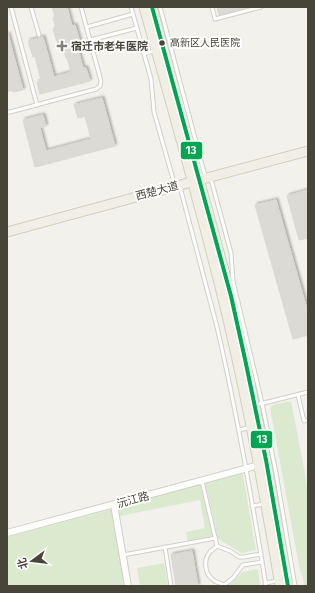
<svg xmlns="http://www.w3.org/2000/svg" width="315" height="593" viewBox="0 0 315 593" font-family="'Fira Sans','Noto Sans SC',sans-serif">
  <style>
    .green { fill: #dbeace }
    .building { fill: #dbdad5; stroke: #dad8d2; filter: url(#shadow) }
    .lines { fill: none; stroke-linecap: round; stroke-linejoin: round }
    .lane-casing { stroke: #d0cfca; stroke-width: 5 }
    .street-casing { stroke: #d0cfca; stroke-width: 8 }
    .primary-casing { stroke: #d2cfbb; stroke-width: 11 }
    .lane { stroke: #fdfdfc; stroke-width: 3 }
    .street { stroke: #fdfdfc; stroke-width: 6 }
    .primary { stroke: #f1efe5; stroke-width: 9 }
    .bus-1-casing { stroke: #fff; stroke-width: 7 }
    .bus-1 { stroke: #00a651; stroke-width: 4 }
    .bus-dot { fill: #474438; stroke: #fff; stroke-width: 1.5 }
    .poi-dot { fill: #838177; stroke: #fff; stroke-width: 1.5 }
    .labels { text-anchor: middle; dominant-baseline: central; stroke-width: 4; stroke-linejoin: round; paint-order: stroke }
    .bus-label { font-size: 10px; fill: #474438; stroke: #fff; text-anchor: start }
    .poi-label { font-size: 11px; font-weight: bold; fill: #474438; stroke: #fff; text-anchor: start }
    .street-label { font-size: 11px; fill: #474438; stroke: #fff }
    .line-badge { stroke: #fff; stroke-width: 1.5 }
    .badge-label { font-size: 11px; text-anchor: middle; font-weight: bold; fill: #fff }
  </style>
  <defs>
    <filter id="shadow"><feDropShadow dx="2" dy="-2" stdDeviation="1" flood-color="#0004"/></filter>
  </defs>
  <rect width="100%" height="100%" fill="#f2f1ec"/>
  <g class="green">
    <polygon points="291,401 308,489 308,586 304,586 303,578 300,571 270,407 275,404"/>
    <polygon points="241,472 243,475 256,550 242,553 240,552 223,542 218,538 205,482"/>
    <polygon points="200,483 212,531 213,534 211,537 188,542 186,532 205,528 200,500 120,516 118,505"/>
    <polygon points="113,509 126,586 7,586 7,537"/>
    <polygon points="164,563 168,586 140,586 137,568"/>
    <polygon points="257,569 258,569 260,586 228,586 243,572"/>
  </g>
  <g class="building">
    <polygon points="52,7 67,7 72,26 75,25 81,45 77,46 83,68 86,68 90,81 40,94 37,82 41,81 35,56 33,57 28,41 43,37 54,77 71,72 67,58 66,58 63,48 59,49 53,29 56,28 53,18 55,17"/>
    <polygon points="217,7 249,7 219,15"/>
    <polygon points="7,34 8,34 23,90 13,92 12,90 7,92"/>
    <polygon points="102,98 115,146 35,167 23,120 43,115 46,126 40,128 46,151 91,139 85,116 78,118 74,105"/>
    <polygon points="308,190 308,238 299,240 287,196"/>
    <polygon points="276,200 308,313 308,335 293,339 255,205"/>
    <polygon points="192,551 198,586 176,586 171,555"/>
  </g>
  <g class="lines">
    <g class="lane-casing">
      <g id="lane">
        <polyline points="11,7 37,105"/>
        <polyline points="31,7 39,35"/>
        <polyline points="131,7 151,79 154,112 175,186"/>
        <polyline points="160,7 205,176"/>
        <polyline points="212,7 215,19 261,7"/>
        <polyline points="87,27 133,14"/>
        <polyline points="90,40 137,28"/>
        <polyline points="144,54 156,50"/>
        <polyline points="7,112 10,112 96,89 100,86 101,81 81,7"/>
        <polyline points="211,179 231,253 233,281 262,403 276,473 295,586"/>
        <path d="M 180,187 C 192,234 205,280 217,327 C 237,413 252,499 266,586"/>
        <polyline points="298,395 304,421 308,420"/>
        <polyline points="260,404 308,392"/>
        <polyline points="239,430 251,427"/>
        <polyline points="202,481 217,546"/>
        <polyline points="252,506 264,504"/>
        <path d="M 217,546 C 215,548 212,550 210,552 C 203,560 205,573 212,579 C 215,582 220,583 224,585"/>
        <polyline points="217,546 230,551 239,557 244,557 261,554"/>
        <polyline points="165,547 171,586"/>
        <polyline points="123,555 216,538"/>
        <polyline points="265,583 277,581"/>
        <polyline points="224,585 233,578 243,565 262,562"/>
      </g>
    </g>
    <g class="street-casing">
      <g id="street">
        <polyline points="114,505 128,586"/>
        <polyline points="7,533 259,465"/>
      </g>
    </g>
    <g class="primary-casing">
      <g id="primary">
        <path d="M 144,7 C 171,104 199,201 223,299 C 246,393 264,490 280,586"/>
        <polyline points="152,7 231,296 245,359 266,460 288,586"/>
        <polyline points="7,232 199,180 308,151"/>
      </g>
    </g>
    <use href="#lane" class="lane"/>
    <use href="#street" class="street"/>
    <use href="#primary" class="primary"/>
    <g class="bus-1-casing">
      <polyline id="bus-1" points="152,7 231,296 245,359 266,460 288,586"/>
    </g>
    <use href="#bus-1" class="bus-1"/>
  </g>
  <circle class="bus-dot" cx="162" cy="43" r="3.5"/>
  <path class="poi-dot" d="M60 40h4v4h4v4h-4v4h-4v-4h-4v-4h4z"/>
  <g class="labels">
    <g class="bus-label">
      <text x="170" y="43">高新区人民医院</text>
    </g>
    <g class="poi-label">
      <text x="71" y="46">宿迁市老年医院</text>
    </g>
    <g class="street-label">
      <text transform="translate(157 191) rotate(-15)">西楚大道</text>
      <text transform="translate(133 500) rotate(-15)">沅江路</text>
    </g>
  </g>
  <g class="line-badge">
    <rect x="180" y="141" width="23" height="19" rx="4" fill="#00a651"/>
    <rect x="250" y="430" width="23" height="19" rx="4" fill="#00a651"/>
  </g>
  <g class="badge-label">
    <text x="191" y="154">13</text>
    <text x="262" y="443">13</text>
  </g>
  <rect width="315" height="593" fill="none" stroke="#474438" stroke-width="16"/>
  <g transform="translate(32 561) rotate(255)" stroke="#ffffff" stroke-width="3" paint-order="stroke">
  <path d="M0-3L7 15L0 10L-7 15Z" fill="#474438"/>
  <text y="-6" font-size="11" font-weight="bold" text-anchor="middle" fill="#474438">北</text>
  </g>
</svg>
